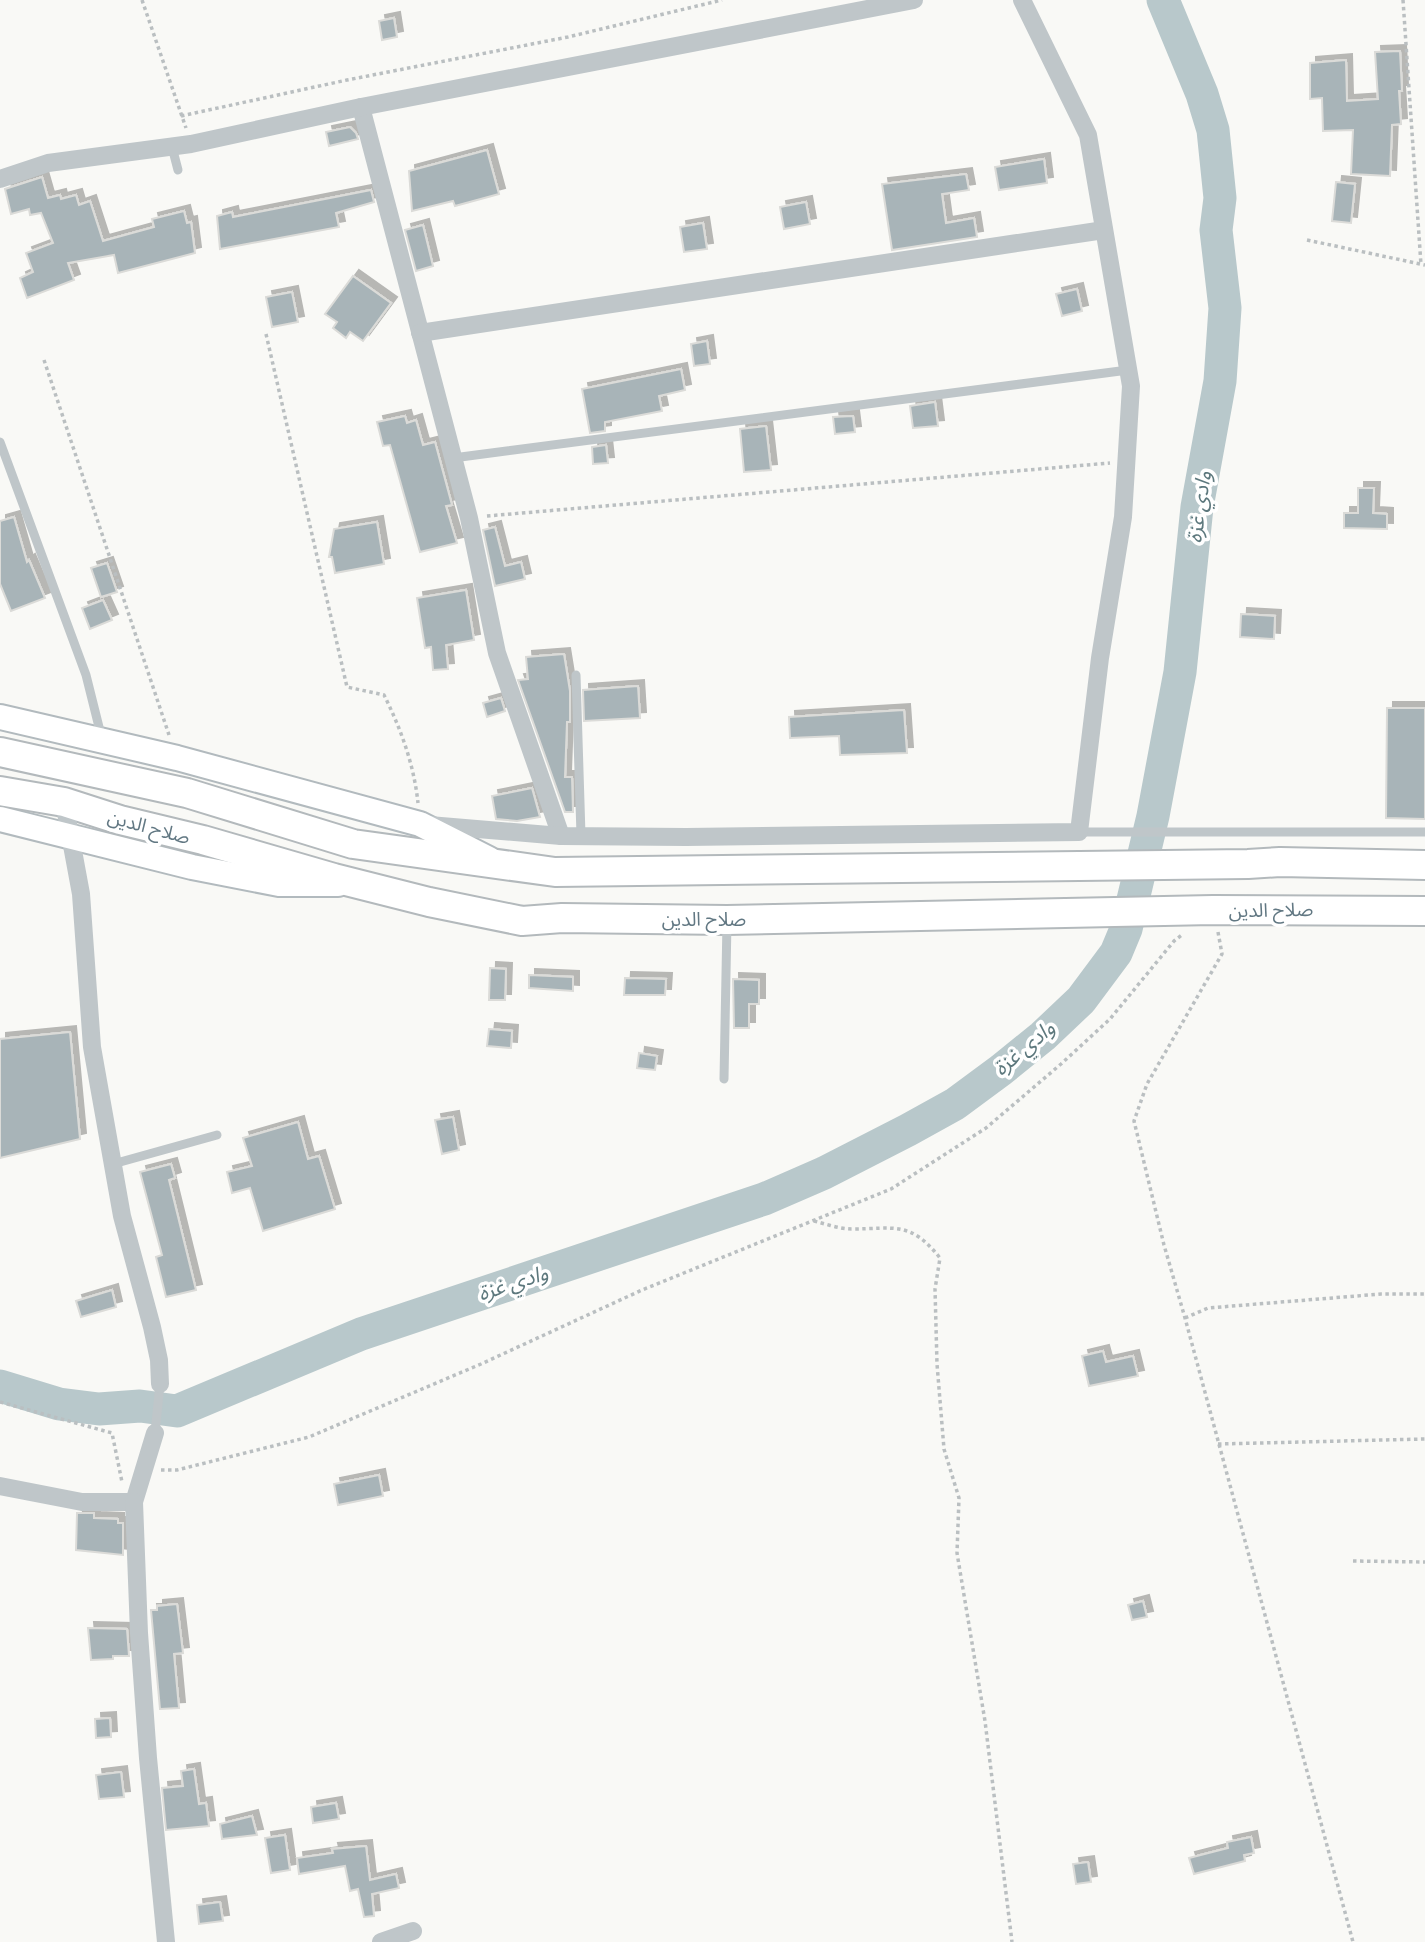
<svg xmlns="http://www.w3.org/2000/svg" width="1425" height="1942" viewBox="0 0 1425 1942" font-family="Roboto,'Noto Sans Arabic',sans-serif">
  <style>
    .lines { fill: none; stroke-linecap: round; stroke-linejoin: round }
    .river { stroke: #b8c8cb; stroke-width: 33 }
    .building { fill: #a8b4b8; stroke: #dbdbd8; stroke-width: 2; filter: url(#shadow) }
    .secondary-casing { stroke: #b2babe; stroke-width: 28 }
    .trunk-casing { stroke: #b3b9bc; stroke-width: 32 }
    .path { stroke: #babfc1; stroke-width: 3.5; stroke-dasharray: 3.5 3.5; stroke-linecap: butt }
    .service { stroke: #bfc6c9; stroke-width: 9 }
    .minor { stroke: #bfc6c9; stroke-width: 18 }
    .secondary { stroke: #fff; stroke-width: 24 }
    .trunk { stroke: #fff; stroke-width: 28 }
    .labels { text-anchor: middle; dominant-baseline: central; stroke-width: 7; stroke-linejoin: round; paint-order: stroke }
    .street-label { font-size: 19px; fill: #627883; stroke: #fff }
    .water-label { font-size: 21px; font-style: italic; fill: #5d787d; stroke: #fff }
  </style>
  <defs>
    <filter id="shadow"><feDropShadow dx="6" dy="-6" stdDeviation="0" flood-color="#0004"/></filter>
  </defs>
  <rect width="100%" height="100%" fill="#f9f9f6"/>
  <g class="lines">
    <polyline class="river" points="0,1386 59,1404 99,1409 140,1406 177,1411 361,1334 764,1199 824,1173 908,1130 955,1104 1001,1070 1043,1036 1081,1000 1116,953 1126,929 1153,816 1180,672 1197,507 1220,381 1225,308 1216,230 1220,198 1213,130 1202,94 1163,0"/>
  </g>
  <g class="building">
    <polygon points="394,18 397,37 382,40 379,21"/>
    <polygon points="1400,51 1402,91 1399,91 1401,124 1392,125 1390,176 1351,174 1353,130 1323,131 1322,98 1310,99 1310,63 1346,60 1347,101 1378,99 1375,52"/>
    <polygon points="350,127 356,133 358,139 329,146 326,132"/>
    <polygon points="487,150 499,194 455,206 453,201 412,211 409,171"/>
    <polygon points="1044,159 1047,183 999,190 995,167"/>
    <polygon points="966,174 969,190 942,194 946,223 974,218 977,237 892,250 882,184"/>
    <polygon points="42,177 48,198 60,195 61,199 76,195 79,205 90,201 103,241 154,227 152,219 184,211 187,223 191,222 195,253 118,273 114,255 68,263 74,280 27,298 20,278 33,272 26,253 53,243 41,213 30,215 29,209 11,214 5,189"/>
    <polygon points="1336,182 1355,184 1351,223 1332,221"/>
    <polygon points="371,190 374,202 336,213 339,227 220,249 217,216 232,212 233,217"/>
    <polygon points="806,202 810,224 784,229 780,207"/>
    <polygon points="703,223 707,249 684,252 680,227"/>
    <polygon points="423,225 433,266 416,271 405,230"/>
    <polygon points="353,276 391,303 363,341 350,332 346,338 333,328 337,322 325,314"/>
    <polygon points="1077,289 1082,311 1062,316 1056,294"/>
    <polygon points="292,292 298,322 272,327 266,297"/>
    <polygon points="707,341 710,364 694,366 691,344"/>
    <polygon points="681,369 685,390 659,396 662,411 605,422 605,431 590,433 582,389"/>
    <polygon points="935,402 938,426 913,428 910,406"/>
    <polygon points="405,416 407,423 416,420 423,445 435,442 452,505 446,506 457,543 420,552 390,445 383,446 377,422"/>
    <polygon points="853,416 855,432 835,434 833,417"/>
    <polygon points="766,426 771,470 744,472 740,429"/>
    <polygon points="606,445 608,463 593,464 592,447"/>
    <polygon points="1358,488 1374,488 1373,513 1387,514 1387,529 1344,528 1344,513 1358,513"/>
    <polygon points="14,517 27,562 29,560 45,598 11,611 0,584 0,521"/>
    <polygon points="377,522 384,564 335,573 332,557 329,557 334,529"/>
    <polygon points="495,527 505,566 521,562 525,579 495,586 483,530"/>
    <polygon points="107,563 117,592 101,597 91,568"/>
    <polygon points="466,590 474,640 446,645 448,669 433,670 431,647 425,648 417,598"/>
    <polygon points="103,600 112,620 90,629 82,608"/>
    <polygon points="1241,614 1275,616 1274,639 1240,637"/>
    <polygon points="564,654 570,691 570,722 567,722 565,777 572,777 573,812 565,812 518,680 528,679 526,657"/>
    <polygon points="638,686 640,718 584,721 583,690"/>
    <polygon points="501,698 505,711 487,717 483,703"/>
    <polygon points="1387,708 1425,708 1425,819 1386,818"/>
    <polygon points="904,710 907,753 840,755 839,736 790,738 789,717"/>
    <polygon points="532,788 540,817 517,821 496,819 492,796"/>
    <polygon points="490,968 506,969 505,1000 489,1000"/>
    <polygon points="529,975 573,977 573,991 529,988"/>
    <polygon points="625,978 666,979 665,995 624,995"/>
    <polygon points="733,979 759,980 759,1004 749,1004 749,1028 734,1028"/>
    <polygon points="489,1029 512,1031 511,1048 487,1046"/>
    <polygon points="70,1032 80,1139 0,1158 0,1039"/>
    <polygon points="639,1053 657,1056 655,1070 637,1068"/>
    <polygon points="453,1117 459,1150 442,1154 435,1120"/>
    <polygon points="298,1122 308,1159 319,1156 335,1209 263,1231 250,1188 232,1193 227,1172 252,1166 243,1138"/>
    <polygon points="171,1164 175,1178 169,1180 196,1290 166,1297 156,1257 162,1255 140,1172"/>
    <polygon points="112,1290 116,1307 81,1317 76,1301"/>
    <polygon points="1103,1351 1106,1362 1133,1356 1138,1376 1089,1386 1082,1356"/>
    <polygon points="379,1475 383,1496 338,1505 334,1484"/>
    <polygon points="77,1513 94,1513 94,1518 118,1519 118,1523 123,1523 123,1555 76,1550"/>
    <polygon points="1143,1601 1147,1617 1132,1620 1128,1605"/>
    <polygon points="177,1604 183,1653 174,1654 179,1708 160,1709 151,1610 157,1610 157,1606"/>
    <polygon points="88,1628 127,1629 129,1656 113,1656 113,1659 91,1660"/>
    <polygon points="110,1718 111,1737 96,1738 95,1719"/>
    <polygon points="194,1769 199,1804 206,1803 209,1826 166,1830 162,1788 183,1786 181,1771"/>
    <polygon points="121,1772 124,1797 99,1799 96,1775"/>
    <polygon points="336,1803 339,1819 313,1823 311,1807"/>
    <polygon points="252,1816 257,1835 222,1839 220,1824"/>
    <polygon points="285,1835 290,1870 271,1873 265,1838"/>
    <polygon points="1251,1837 1254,1853 1244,1855 1245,1861 1194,1874 1189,1858 1228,1848 1227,1842"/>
    <polygon points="366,1846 370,1880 396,1874 399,1888 372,1894 374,1916 364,1917 358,1889 350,1891 345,1866 299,1874 297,1858 333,1853 332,1849"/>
    <polygon points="1088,1862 1091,1882 1076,1884 1073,1864"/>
    <polygon points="220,1902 223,1921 199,1924 197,1905"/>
  </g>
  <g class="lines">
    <g class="secondary-casing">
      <g id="secondary">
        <polyline points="0,717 177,758 420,824 489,859"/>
        <polyline points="0,819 192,867 279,884 338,884"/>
      </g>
    </g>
    <g class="trunk-casing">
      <g id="trunk">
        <polyline points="0,752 187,793 353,844 555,872 1248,864 1280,862 1425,865"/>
        <polyline points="0,791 64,802 120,820 203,840 334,878 429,902 522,921 562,918 727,920 1213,910 1425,911"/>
      </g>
    </g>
    <g class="path">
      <polyline points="142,0 186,128"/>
      <polyline points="1403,0 1421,265"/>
      <polyline points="181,116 347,80 568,37 722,0"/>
      <polyline points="1307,240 1425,265"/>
      <path d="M 266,334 L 347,687 L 384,695 C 401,729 414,765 418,803"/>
      <polyline points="44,360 169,735"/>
      <polyline points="487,516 1110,463"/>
      <polyline points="1218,932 1222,954 1147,1084 1134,1121 1164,1245 1185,1318 1353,1942"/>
      <path d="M 814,1221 C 826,1224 840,1229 852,1229 C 894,1229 910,1220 940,1258 L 935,1289 L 937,1364 L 944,1449 L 959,1498 L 957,1553 L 985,1721 L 1012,1942"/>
      <polyline points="1185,1318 1208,1308 1381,1294 1425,1294"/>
      <polyline points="0,1402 112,1433 122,1482"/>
      <polyline points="1218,1444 1425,1439"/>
      <polyline points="161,1470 177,1470 309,1437 481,1364 642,1290 891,1189 986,1128 1061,1064 1110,1019 1174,941 1183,934"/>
      <polyline points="1353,1561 1425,1562"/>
    </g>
    <g class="service">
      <polyline points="172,147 178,170"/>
      <polyline points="0,442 86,675 102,739"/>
      <polyline points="453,458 1128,370"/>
      <polyline points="576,675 581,835"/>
      <polyline points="1079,832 1425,832"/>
      <polyline points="724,1079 727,922"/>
      <polyline points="113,1164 217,1135"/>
      <polyline points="155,1433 160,1384"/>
    </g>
    <g class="minor">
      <polyline points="361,107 469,518 497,653 561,836"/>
      <polyline points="0,179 48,163 191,144 361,107 914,0"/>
      <polyline points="420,333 1104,230"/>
      <polyline points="64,802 81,894 92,1047 122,1216 152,1327 159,1360 160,1384"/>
      <polyline points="429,825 561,836 686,837 1079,832 1100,658 1123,517 1131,386 1088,135 1022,0"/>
      <polyline points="0,1486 82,1502 134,1502 155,1433"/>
      <polyline points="134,1502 139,1633 148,1758 166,1942"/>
      <polyline points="381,1942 413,1931"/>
    </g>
    <use href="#secondary" class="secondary"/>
    <use href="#trunk" class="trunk"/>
  </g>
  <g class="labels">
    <g class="street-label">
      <text transform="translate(149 827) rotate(15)">صلاح الدين</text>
      <text transform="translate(1271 910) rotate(-1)">صلاح الدين</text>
      <text x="704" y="919">صلاح الدين</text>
    </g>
    <g class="water-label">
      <text transform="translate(1199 507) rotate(-82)">وادي غزة</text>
      <text transform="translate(1024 1048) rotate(-40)">وادي غزة</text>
      <text transform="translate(513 1283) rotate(-18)">وادي غزة</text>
    </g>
  </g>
</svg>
